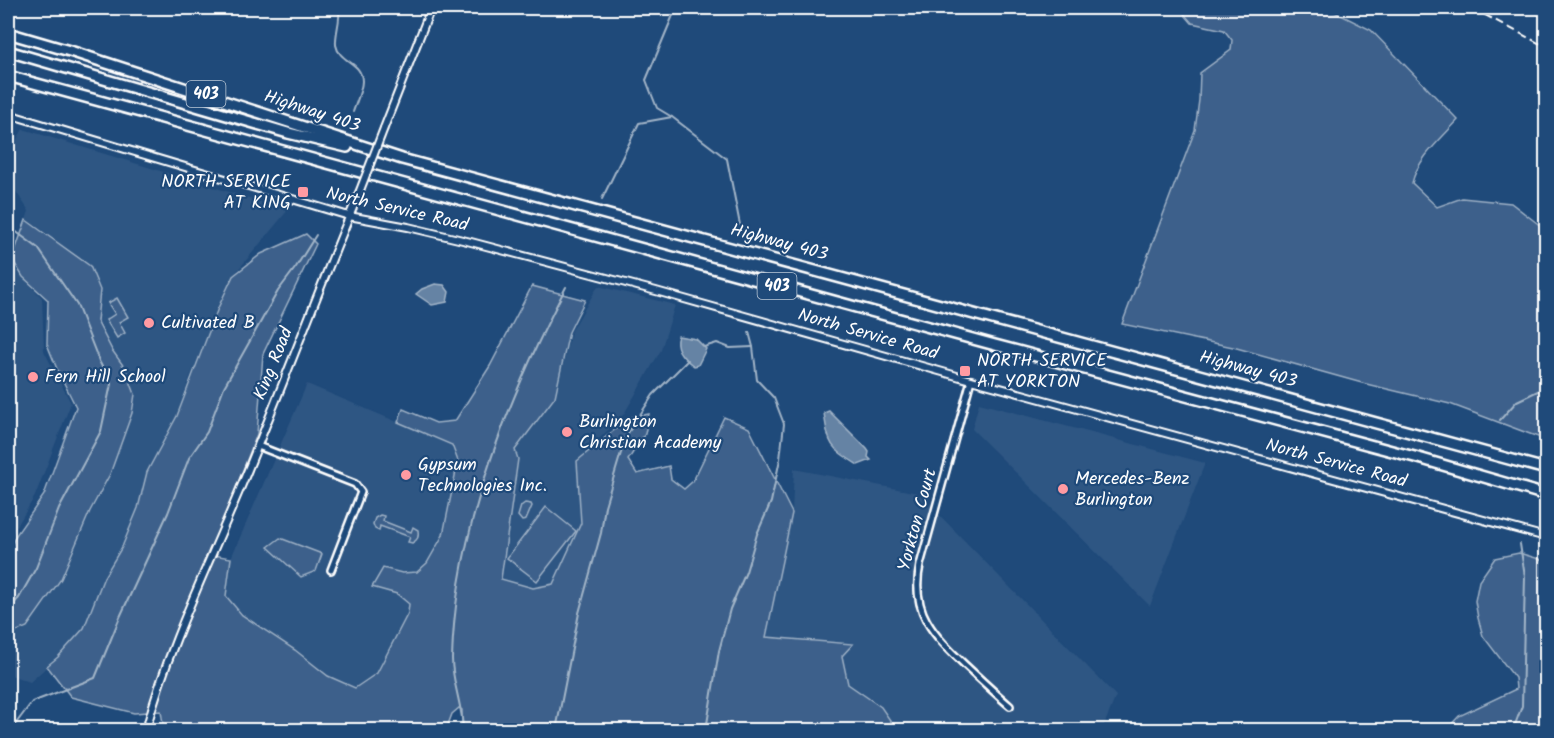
<svg xmlns="http://www.w3.org/2000/svg" width="1554" height="738" viewBox="0 0 1554 738" font-family="Kalam,sans-serif">
  <style>
    .built { fill: #2e5683 }
    .green { fill: #3c618b; stroke: #9eb0c5; stroke-width: 1.5 }
    .water { fill: #6583a4; stroke: #a3b5c8; stroke-width: 1.5 }
    .lines { fill: none; stroke-linecap: round; stroke-linejoin: round }
    .stream { stroke: #a3b5c8; stroke-width: 2 }
    .minor-casing { stroke: #fff; stroke-width: 10 }
    .tertiary-casing { stroke: #fff; stroke-width: 10 }
    .motorway-casing { stroke: #fff; stroke-width: 14 }
    .minor { stroke: #1f4a7a; stroke-width: 5 }
    .tertiary { stroke: #1f4a7a; stroke-width: 6 }
    .motorway { stroke: #1f4a7a; stroke-width: 9 }
    .rail { stroke: #fff; stroke-width: 2; stroke-dasharray: 9 4.5; stroke-linecap: butt }
    .tertiary-bridge-casing { stroke: #fff; stroke-width: 10; stroke-linecap: butt }
    .tertiary-bridge { stroke: #1f4a7a; stroke-width: 6 }
    .poi-dot { fill: #ff9aa2; stroke: #1f4a7a; stroke-width: 2 }
    .labels { text-anchor: middle; dominant-baseline: central; stroke-width: 4.5; stroke-linejoin: round; paint-order: stroke }
    .shield { fill: #1f4a7a; stroke: #bcc9d7; stroke-width: 1.5 }
    .shield-label { font-size: 16px; font-weight: bold; fill: #fff }
    .street-label { font-size: 18px; fill: #fff; stroke: #1f4a7a }
    .poi-label { font-size: 18px; fill: #fff; stroke: #1f4a7a; text-anchor: start }
  </style>
  <rect width="100%" height="100%" fill="#1f4a7a"/>
  <filter id="ink" filterUnits="userSpaceOnUse"><feTurbulence type="fractalNoise" baseFrequency=".0167" numOctaves="2"/><feDisplacementMap in="SourceGraphic" scale="12" xChannelSelector="R" yChannelSelector="G"/><feConvolveMatrix kernelMatrix="1 2 1 2 8 2 1 2 1" color-interpolation-filters="sRGB"/></filter>
  <g filter="url(#ink)">
    <g class="built">
      <polygon points="23,129 288,210 233,276 190,377 177,416 147,472 138,508 122,547 104,577 84,628 58,657 30,682 8,674 8,635 27,627 110,474 132,413 125,368 112,350 97,321 100,290 62,247 45,232 26,220 29,211 9,181 14,161 13,146"/>
      <polygon points="9,262 42,298 44,351 71,403 35,496 8,541"/>
      <polygon points="598,286 675,305 661,350 624,414 577,461 581,523 553,584 534,588 501,579 518,459 515,450 555,397 571,332"/>
      <polygon points="307,384 452,445 458,461 443,535 427,564 418,571 402,573 383,568 373,587 397,594 409,603 408,613 377,673 355,688 328,676 295,650 242,615 226,596 231,558"/>
      <polygon points="979,403 1205,463 1150,606 972,429"/>
      <polygon points="794,469 918,493 1116,696 1102,730 936,730 929,725 894,726 881,707 848,683 842,656 852,644 766,637 792,513"/>
    </g>
    <g class="green">
      <path d="M 1179,8 L 1327,8 L 1371,30 L 1458,120 C 1441,139 1418,158 1412,183 L 1437,207 L 1462,198 L 1511,203 L 1546,230 L 1546,440 L 1450,404 L 1362,383 L 1233,347 L 1122,324 L 1195,130 L 1199,100 L 1200,73 L 1231,50 L 1232,40 L 1224,30 L 1192,23 Z"/>
      <polygon points="8,146 13,146 14,161 8,186"/>
      <polygon points="26,220 90,266 100,290 97,321 112,350 125,368 135,394 132,413 110,474 90,511 61,579 27,627 8,635 8,553 16,535 44,495 76,407 57,369 47,344 48,300 23,277 12,259"/>
      <polygon points="306,234 316,244 263,354 257,434 229,506 213,555 231,558 226,596 242,615 295,650 328,676 355,688 377,673 408,613 409,604 397,594 372,587 383,568 402,573 417,572 427,563 443,535 458,461 452,445 398,422 403,409 436,423 455,421 490,366 532,286 585,300 569,332 555,397 515,450 518,459 501,579 533,588 553,584 581,523 577,461 629,418 649,414 645,434 628,460 637,474 669,466 671,479 684,489 693,481 724,417 749,428 792,513 766,637 853,644 842,656 848,684 881,707 894,726 929,725 936,730 462,730 462,710 459,708 452,714 446,730 164,730 161,711 134,713 71,697 47,666 58,657 84,628 104,577 122,547 138,508 147,472 177,416 218,308 233,276 261,254"/>
      <polygon points="117,298 128,317 119,322 125,333 117,338 106,320 115,314 108,303"/>
      <polygon points="525,503 531,504 532,506 526,520 522,521 518,516 521,506"/>
      <polygon points="546,507 576,531 537,581 507,558"/>
      <path d="M 380,515 L 384,516 L 383,521 L 411,532 L 413,527 L 418,530 C 419,537 418,540 412,543 L 408,542 L 410,537 L 380,526 L 379,531 L 375,529 L 373,524 L 375,518 Z"/>
      <polygon points="280,538 322,554 316,571 301,577 268,547"/>
      <polygon points="1519,553 1546,561 1546,730 1446,730 1459,716 1516,689 1515,678 1483,636 1478,618 1475,601 1479,581 1495,558"/>
    </g>
    <g class="water">
      <polygon points="435,284 444,285 449,292 447,302 432,305 416,294 422,289"/>
      <path d="M 678,336 L 696,339 L 706,349 L 698,365 L 694,366 C 684,359 673,349 678,336 Z"/>
      <path d="M 829,411 L 867,449 L 869,452 L 868,457 L 871,460 L 858,465 C 830,447 829,447 824,413 Z"/>
    </g>
    <g class="lines">
      <g class="stream">
        <path d="M 339,8 C 341,20 335,33 336,45 C 339,62 362,62 362,81 C 362,90 356,103 353,112"/>
        <polyline points="676,8 646,80 657,108 672,117 727,159 741,230"/>
        <polyline points="8,16 11,8"/>
        <polyline points="602,199 639,123 672,117"/>
        <polyline points="704,347 717,343 730,348 753,347"/>
        <polyline points="1500,420 1517,401 1546,387"/>
        <polyline points="8,610 19,598 36,568 59,509 101,431 111,384 99,361 77,305 38,248 11,228"/>
        <polyline points="11,730 32,702 95,678 120,617 168,513 189,458 207,432 224,387 278,291 296,267 316,235"/>
        <path d="M 463,730 C 463,707 452,683 452,659 C 455,532 508,398 566,287"/>
        <polyline points="556,730 579,613 601,533 605,506 626,436 653,395 688,360"/>
        <polyline points="706,730 719,651 730,609 746,572 757,534 771,502 780,459 784,424 774,398 757,380 753,347 749,332"/>
        <polyline points="1513,730 1522,706 1525,577 1520,544"/>
      </g>
      <g class="minor-casing">
        <g id="minor">
          <path d="M 971,380 L 920,565 C 910,611 933,635 965,665 C 980,679 995,693 1010,706"/>
          <polyline points="258,446 355,484 361,492 331,570"/>
        </g>
      </g>
      <g class="tertiary-casing">
        <g id="tertiary">
          <polyline points="8,114 349,216 408,227 471,242 656,291 971,380 1546,537"/>
          <polyline points="384,128 431,8"/>
          <path d="M 146,730 C 168,647 207,568 240,489 C 281,391 318,291 359,193"/>
        </g>
      </g>
      <g class="motorway-casing">
        <g id="motorway">
          <polyline points="8,33 73,52 402,159 1546,469"/>
          <polyline points="8,51 288,133 347,147"/>
          <polyline points="8,76 995,345 1422,459 1546,495"/>
        </g>
      </g>
      <use href="#minor" class="minor"/>
      <use href="#tertiary" class="tertiary"/>
      <use href="#motorway" class="motorway"/>
      <polyline class="rail" points="1472,8 1546,47"/>
      <g class="tertiary-bridge-casing">
        <polyline id="tertiary-bridge" points="359,193 384,128"/>
      </g>
      <use href="#tertiary-bridge" class="tertiary-bridge"/>
    </g>
  </g>
  <g class="poi-dot">
    <rect x="297" y="186" width="12" height="12" rx="3"/>
    <circle cx="149" cy="323" r="6"/>
    <rect x="959" y="365" width="12" height="12" rx="3"/>
    <circle cx="33" cy="377" r="6"/>
    <circle cx="567" cy="432" r="6"/>
    <circle cx="406" cy="475" r="6"/>
    <circle cx="1063" cy="489" r="6"/>
  </g>
  <g class="labels">
    <g class="shield">
      <rect x="186.5" y="81" width="39" height="26" rx="4.5"/>
      <rect x="757.5" y="273" width="39" height="26" rx="4.5"/>
    </g>
    <g class="shield-label">
      <text x="206" y="94">403</text>
      <text x="777" y="286">403</text>
    </g>
    <g class="street-label">
      <text transform="translate(312 112) rotate(18)">Highway 403</text>
      <text transform="translate(397 210) rotate(13)">North Service Road</text>
      <text transform="translate(779 243) rotate(15)">Highway 403</text>
      <text transform="translate(868 335) rotate(16)">North Service Road</text>
      <text transform="translate(274 364) rotate(-68)">King Road</text>
      <text transform="translate(1248 370) rotate(15)">Highway 403</text>
      <text transform="translate(1336 464) rotate(15)">North Service Road</text>
      <text transform="translate(918 520) rotate(-75)">Yorkton Court</text>
    </g>
    <g class="poi-label">
      <text x="291" y="182" text-anchor="end">NORTH SERVICE<tspan x="291" dy="21">AT KING</tspan></text>
      <text x="161" y="323">Cultivated B</text>
      <text x="977" y="361">NORTH SERVICE<tspan x="977" dy="21">AT YORKTON</tspan></text>
      <text x="45" y="377">Fern Hill School</text>
      <text x="579" y="422">Burlington<tspan x="579" dy="21">Christian Academy</tspan></text>
      <text x="418" y="465">Gypsum<tspan x="418" dy="21">Technologies Inc.</tspan></text>
      <text x="1075" y="479">Mercedes-Benz<tspan x="1075" dy="21">Burlington</tspan></text>
    </g>
  </g>
  <rect width="1554" height="738" fill="none" stroke="#1f4a7a" stroke-width="30"/>
  <rect x="15" y="15" width="1524" height="708" fill="none" stroke="#fff" stroke-width="2" filter="url(#ink)"/>
</svg>
